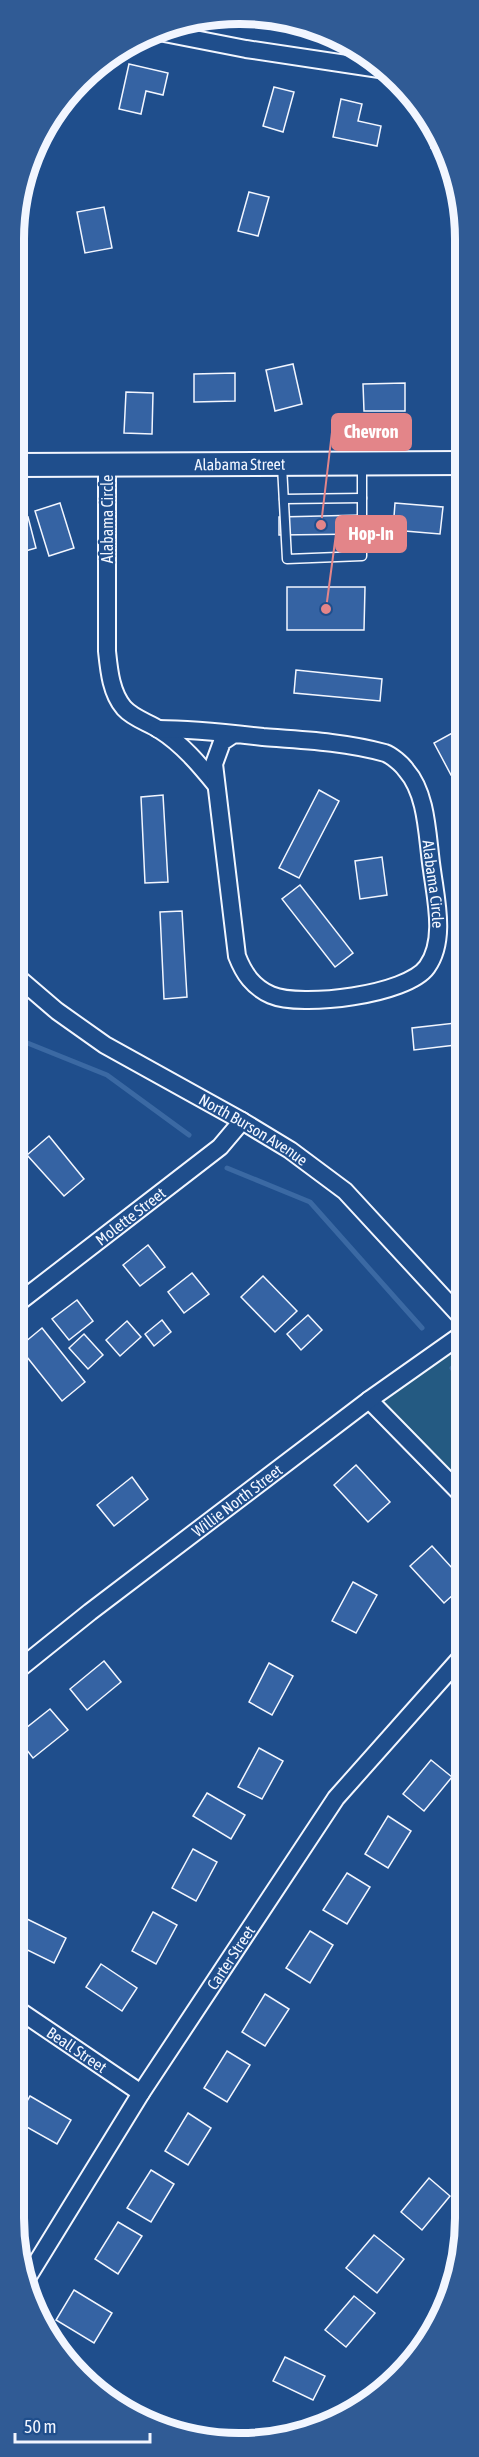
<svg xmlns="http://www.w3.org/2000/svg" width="479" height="2457" viewBox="0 0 479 2457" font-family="'Asap Condensed',sans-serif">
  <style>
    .green { fill: #245a82; stroke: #a8bbd7; stroke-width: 1.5 }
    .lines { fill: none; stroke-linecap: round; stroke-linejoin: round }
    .stream { stroke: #3b69a3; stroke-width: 5 }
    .building { fill: #3563a3; stroke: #f2f6ff; stroke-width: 1.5 }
    .service-casing { stroke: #f2f6ff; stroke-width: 11 }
    .minor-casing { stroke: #f2f6ff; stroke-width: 20 }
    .secondary-casing { stroke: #f2f6ff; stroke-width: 26 }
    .service { stroke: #1f4e8c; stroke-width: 8 }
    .minor { stroke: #1f4e8c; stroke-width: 16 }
    .secondary { stroke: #1f4e8c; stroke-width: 22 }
    .labels { text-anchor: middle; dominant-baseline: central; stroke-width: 4.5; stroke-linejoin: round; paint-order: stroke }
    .street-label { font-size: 16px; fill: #f2f6ff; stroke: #1f4e8c }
    .rim { fill: none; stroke: #f2f6ff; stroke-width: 8 }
    .leader { fill: none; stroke: #e38589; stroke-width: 2 }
    .callout-dot { fill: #e38589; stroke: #1f4e8c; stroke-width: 2 }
    .callout { fill: #e38589; stroke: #e38589; stroke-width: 2 }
    .callout-label { font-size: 18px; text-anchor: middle; font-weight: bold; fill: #fff }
  </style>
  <rect width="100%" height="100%" fill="#1f4e8c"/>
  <polygon class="green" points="464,1332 464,1497 369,1400"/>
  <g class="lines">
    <g class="stream">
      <polyline points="15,1038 107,1075 189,1135"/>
      <polyline points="227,1168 310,1202 422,1328"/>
      <polyline points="452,1368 464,1385"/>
    </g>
  </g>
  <g class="building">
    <polygon points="270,16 290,22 288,28 268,22"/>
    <polygon points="129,64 168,73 163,95 146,91 141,114 119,109"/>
    <polygon points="274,87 294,92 283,132 263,126"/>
    <polygon points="341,99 362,104 358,121 381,126 377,146 333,137"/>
    <polygon points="436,131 442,140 446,152 431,148"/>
    <polygon points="249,192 269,197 258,236 238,231"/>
    <polygon points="104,207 112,248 85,253 77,212"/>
    <polygon points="293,364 302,404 275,411 266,370"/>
    <polygon points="235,373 235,401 194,402 194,374"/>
    <polygon points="405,383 405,411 364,411 363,384"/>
    <polygon points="126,392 153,393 152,434 124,433"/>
    <polygon points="60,503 74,548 49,556 35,511"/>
    <polygon points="395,503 443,507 440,534 393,530"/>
    <polygon points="362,515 362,534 279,535 279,517"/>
    <polygon points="28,517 36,548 15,554 15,521"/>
    <polygon points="287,587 365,587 364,630 287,630"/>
    <polygon points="296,670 382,679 380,701 294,693"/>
    <polygon points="465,726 465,768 451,775 434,743"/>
    <polygon points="319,790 339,801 299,878 279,868"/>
    <polygon points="163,795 168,882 145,883 141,797"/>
    <polygon points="382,857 387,895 360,899 355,861"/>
    <polygon points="300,885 353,953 335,967 282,899"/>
    <polygon points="182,911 187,997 164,999 160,912"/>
    <polygon points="464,1022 464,1044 414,1050 412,1028"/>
    <polygon points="49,1136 84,1179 64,1196 27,1155"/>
    <polygon points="14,1190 26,1203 14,1214"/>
    <polygon points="148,1245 165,1267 140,1286 123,1265"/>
    <polygon points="192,1273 209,1294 184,1313 168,1292"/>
    <polygon points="263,1276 297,1311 275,1332 241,1297"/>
    <polygon points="77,1300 93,1321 69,1340 52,1319"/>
    <polygon points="308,1315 322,1330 301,1350 287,1334"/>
    <polygon points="162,1320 171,1332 154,1346 145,1334"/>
    <polygon points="127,1321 141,1337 120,1356 106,1340"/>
    <polygon points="42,1328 85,1382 62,1401 19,1347"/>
    <polygon points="84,1334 103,1355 88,1369 69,1348"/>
    <polygon points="356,1465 390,1502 368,1522 334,1485"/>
    <polygon points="132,1477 148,1499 114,1526 97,1505"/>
    <polygon points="432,1546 464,1581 464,1585 444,1603 410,1566"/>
    <polygon points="353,1582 377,1595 356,1633 332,1621"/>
    <polygon points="104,1661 121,1682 87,1710 70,1689"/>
    <polygon points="269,1663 293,1676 272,1715 249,1702"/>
    <polygon points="50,1709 68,1730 33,1758 16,1736"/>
    <polygon points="259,1748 283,1761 262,1799 238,1787"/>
    <polygon points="431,1760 452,1777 424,1811 403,1794"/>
    <polygon points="207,1793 245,1815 231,1839 193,1816"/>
    <polygon points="388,1816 411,1831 388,1868 365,1854"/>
    <polygon points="193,1849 217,1862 196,1901 172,1888"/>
    <polygon points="347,1873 370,1887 347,1924 323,1910"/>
    <polygon points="153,1912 177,1925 156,1964 132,1951"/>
    <polygon points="27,1919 66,1938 54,1963 15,1944"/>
    <polygon points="310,1931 333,1945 310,1983 286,1968"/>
    <polygon points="101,1964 137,1988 122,2011 86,1987"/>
    <polygon points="265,1994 289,2009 265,2046 242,2032"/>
    <polygon points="227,2051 250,2065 227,2102 204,2088"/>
    <polygon points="30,2096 71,2120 57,2144 16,2121"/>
    <polygon points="188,2113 211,2128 188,2165 165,2151"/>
    <polygon points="151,2170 174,2184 151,2222 127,2208"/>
    <polygon points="429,2178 450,2196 422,2230 401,2212"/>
    <polygon points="118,2222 142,2236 118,2274 95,2259"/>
    <polygon points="374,2235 404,2259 377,2293 346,2268"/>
    <polygon points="74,2290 112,2313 94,2343 56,2320"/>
    <polygon points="354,2296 375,2313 346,2347 325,2330"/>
    <polygon points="285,2357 325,2376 313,2400 273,2381"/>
  </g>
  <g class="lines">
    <g class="service-casing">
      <g id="service">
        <polyline points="282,466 287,559 362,556 362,464"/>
        <polyline points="284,499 362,498"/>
      </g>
    </g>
    <g class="minor-casing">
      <g id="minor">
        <polyline points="159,32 246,49 386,70"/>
        <path d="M 107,465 L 107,651 C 109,670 111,693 124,708 C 134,719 148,722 160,730 C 182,744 199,764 216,785"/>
        <path id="s1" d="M 158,729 C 193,729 228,733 263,737 C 303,740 346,742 385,753 C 391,755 402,764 406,770 C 428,795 427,838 432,870 C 436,900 446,941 427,967 C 407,995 301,1008 271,995 C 253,987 244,974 237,956 L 214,764 L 222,742 L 234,734"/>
        <path id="s2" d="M 15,975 L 57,1011 L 105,1045 L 242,1121 L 290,1150 L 345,1191 L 464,1320"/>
        <path id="s3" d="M 14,1306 L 220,1147 L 242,1121"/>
        <polyline points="369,1400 464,1497"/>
        <path id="s4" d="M 14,1673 L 90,1612 L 369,1400 L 464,1333"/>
        <path id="s5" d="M 14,2007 L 141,2093"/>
        <path id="s6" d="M 26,2280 L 141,2093 L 336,1798 L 464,1654"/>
      </g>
    </g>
    <g class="secondary-casing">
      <g id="secondary">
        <path id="s7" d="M 15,465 L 465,463"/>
      </g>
    </g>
    <use href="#service" class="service"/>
    <use href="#minor" class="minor"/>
    <use href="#secondary" class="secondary"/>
  </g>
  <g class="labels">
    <g class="street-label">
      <text stroke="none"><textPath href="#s7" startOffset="225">Alabama Street</textPath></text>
      <text transform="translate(107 519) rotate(-90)">Alabama Circle</text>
      <text stroke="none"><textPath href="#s1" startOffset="375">Alabama Circle</textPath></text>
      <text stroke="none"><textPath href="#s2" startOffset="285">North Burson Avenue</textPath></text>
      <text stroke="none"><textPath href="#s3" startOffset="147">Molette Street</textPath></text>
      <text stroke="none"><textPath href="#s4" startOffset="282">Willie North Street</textPath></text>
      <text stroke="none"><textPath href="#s6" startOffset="382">Carter Street</textPath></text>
      <text stroke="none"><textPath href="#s5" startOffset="76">Beall Street</textPath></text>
    </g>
  </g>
  <path d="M0 0H479V2457H0ZM239 24H240A215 215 0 0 1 455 239V2218A215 215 0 0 1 240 2433H239A215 215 0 0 1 24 2218V239A215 215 0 0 1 239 24Z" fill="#305b95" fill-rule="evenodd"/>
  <path class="rim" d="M239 24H240A215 215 0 0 1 455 239V2218A215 215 0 0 1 240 2433H239A215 215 0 0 1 24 2218V239A215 215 0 0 1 239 24Z"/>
  <path class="leader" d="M321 525L332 432M326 609L336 534"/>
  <g class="callout-dot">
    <circle cx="321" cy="525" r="6"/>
    <circle cx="326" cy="609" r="6"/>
  </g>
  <g class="callout">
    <rect x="332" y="414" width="79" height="36" rx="6"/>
    <rect x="336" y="516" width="70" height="36" rx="6"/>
  </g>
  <g class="callout-label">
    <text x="371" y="438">Chevron</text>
    <text x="371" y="540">Hop-In</text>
  </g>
  <path d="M15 2433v9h135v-9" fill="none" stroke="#f2f6ff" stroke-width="3"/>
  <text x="24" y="2433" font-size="18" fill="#f2f6ff" stroke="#1f4e8c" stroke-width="4.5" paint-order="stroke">50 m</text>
</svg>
